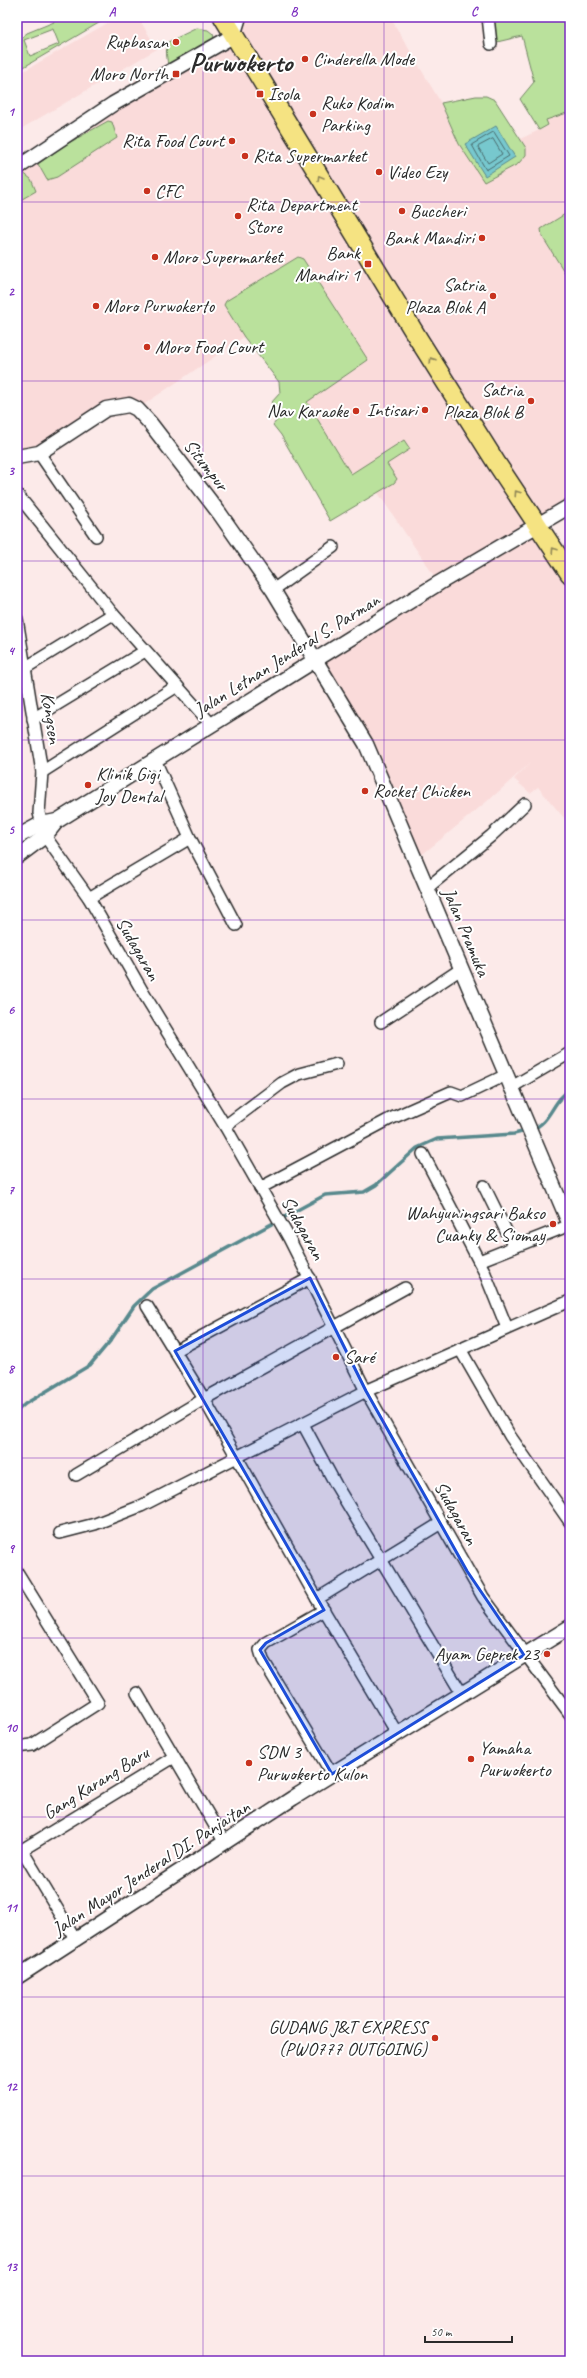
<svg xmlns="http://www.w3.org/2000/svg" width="587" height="2378" viewBox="0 0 587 2378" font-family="Caveat,sans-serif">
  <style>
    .built { fill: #fadbda }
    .green { fill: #bae19c; stroke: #728664; fill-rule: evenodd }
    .water { fill: #77c8ce; stroke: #59898d }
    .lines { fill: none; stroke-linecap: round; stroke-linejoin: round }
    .shore { stroke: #496a6c; stroke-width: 1 }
    .stream { stroke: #59898d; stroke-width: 3.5 }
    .minor-casing { stroke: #2b2b2b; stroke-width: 14 }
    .tertiary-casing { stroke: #2b2b2b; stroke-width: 17 }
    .primary-casing { stroke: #2b2b2b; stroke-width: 21 }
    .minor { stroke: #fff; stroke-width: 11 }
    .tertiary { stroke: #fff; stroke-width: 14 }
    .primary { stroke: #f5e382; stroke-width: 18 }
    .oneway { stroke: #908756 }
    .marked { fill: #1d4ed8; fill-opacity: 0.2; stroke: #1d4ed8; stroke-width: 3; stroke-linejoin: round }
    .grid { fill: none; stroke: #7b2cbf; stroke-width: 1; stroke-opacity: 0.55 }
    .poi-dot { fill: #c8321e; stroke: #fff; stroke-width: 1.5 }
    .labels { text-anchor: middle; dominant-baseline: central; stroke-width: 4; stroke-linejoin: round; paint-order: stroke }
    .poi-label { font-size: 19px; fill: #2b2b2b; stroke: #fff; text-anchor: start }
    .street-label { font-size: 19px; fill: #2b2b2b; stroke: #fff }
    .town-label { font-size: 27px; font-weight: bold; fill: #2b2b2b; stroke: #fff }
    .neatline { fill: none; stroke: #7b2cbf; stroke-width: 1.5 }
    .grid-label { font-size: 13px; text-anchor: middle; font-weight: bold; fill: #7b2cbf }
  </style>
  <rect width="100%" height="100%" fill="#fceae9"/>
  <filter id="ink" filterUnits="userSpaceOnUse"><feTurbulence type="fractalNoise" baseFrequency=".025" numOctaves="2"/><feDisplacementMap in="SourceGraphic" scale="8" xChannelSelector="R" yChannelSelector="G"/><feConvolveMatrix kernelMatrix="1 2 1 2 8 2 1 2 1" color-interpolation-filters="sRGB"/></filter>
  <g filter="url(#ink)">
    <g class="built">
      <polygon points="118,17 138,17 157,49 19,130 17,126 17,75"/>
      <polygon points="239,17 390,17 441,103 459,144 526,148 520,139 548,126 546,120 570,112 570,506 538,526 570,574 570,825 538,787 530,793 514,779 530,763 497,793 418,858 317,660 439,583 378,493 330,521 281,435 273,425 282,414 271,403 280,393 279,382 244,337 137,409 129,405 40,452 17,457 17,158 105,105 233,36"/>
    </g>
    <g class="green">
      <path d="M 52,17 L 109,17 L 17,71 L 17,41 L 27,33 L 54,22 ZM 53,29 L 59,44 L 30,56 L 24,40 Z"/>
      <polygon points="493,17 570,17 570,112 546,120 548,125 539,130 520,99 534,82 522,36 497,42"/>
      <path d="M 197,28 L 208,30 L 213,34 L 215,42 L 168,73 C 169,62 164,53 168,42 Z"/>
      <polygon points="476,96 486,96 495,100 526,148 526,155 518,164 484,182 459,144 441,103"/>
      <polygon points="108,121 112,122 117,138 57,177 47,180 38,164 65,145"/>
      <polygon points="22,172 31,179 36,191 17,202 17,175"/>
      <polygon points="570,211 570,281 542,236 541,229"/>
      <polygon points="298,257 303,259 368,360 307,402 351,474 404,440 410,449 387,464 397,479 394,483 330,521 281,435 273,425 282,414 271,403 280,393 279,382 244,337 224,305 226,301"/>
    </g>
    <polygon class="water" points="496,126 515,157 485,176 465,144"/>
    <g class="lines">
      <g class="shore">
        <polygon points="494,132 509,156 486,170 472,145"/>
        <polygon points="493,139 502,154 488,163 478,147"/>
      </g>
      <g class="stream">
        <path d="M 532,1129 C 550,1124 553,1099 570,1090"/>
        <polyline points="17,1411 25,1404 90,1365 111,1340 134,1306 152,1289 325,1195 364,1192 376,1185 417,1148 437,1139 514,1134 526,1131"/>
      </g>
      <g class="minor-casing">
        <g id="minor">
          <polyline points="488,17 491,44"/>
          <polyline points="39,453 96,536"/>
          <polyline points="17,494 113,614 211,724"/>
          <polyline points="273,590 333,547"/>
          <polyline points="17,619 42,772 39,813 45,836 89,898 144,994 225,1126 289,1238 366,1391 483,1597 570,1714"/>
          <polyline points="25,668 113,614"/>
          <polyline points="33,719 145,651"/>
          <polyline points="155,760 190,838 236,925"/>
          <polyline points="42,772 177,686"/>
          <polyline points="427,888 491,836 525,804"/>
          <polyline points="89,898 190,838"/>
          <polyline points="381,1022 461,969"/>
          <polyline points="510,1088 570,1053"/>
          <polyline points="225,1126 282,1083 299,1074 337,1064"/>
          <polyline points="423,1154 484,1271 507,1328"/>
          <polyline points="484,1186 514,1247"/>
          <polyline points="260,1188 390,1119 451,1092 462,1096 506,1075"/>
          <polyline points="479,1261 570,1225"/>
          <polyline points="147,1306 204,1399 317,1599 397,1733"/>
          <polyline points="460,1349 510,1436 570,1522"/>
          <polyline points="175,1351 310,1278"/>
          <polyline points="303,1424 336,1485 462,1694"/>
          <polyline points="76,1475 204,1399 405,1288"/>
          <polyline points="60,1533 95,1524 141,1506 366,1391 570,1301"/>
          <polyline points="17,1572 98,1703 32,1745 17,1747"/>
          <polyline points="317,1599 441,1523"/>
          <polyline points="324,1610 266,1643 260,1650 263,1660 332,1774"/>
          <polyline points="137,1693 225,1843"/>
          <polyline points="22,1850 76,1940"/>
          <polyline points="17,1853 174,1757"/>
        </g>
      </g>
      <g class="tertiary-casing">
        <g id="tertiary">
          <polyline points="17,168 113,104 233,36 239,17"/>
          <polyline points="17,457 39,453 106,409 129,405 137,409 150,423 220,514 273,590 366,744 570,1225"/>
          <polyline points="17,837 41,824 57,821"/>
          <polyline points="17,857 45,836 57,821 439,583 570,506"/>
          <polyline points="17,1977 293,1798 570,1627"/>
        </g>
      </g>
      <g class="primary-casing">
        <polyline id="primary" points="223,17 419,340 497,464 570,574"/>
      </g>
      <use href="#minor" class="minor"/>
      <use href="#tertiary" class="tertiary"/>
      <use href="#primary" class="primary"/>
    </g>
    <defs><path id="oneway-chevron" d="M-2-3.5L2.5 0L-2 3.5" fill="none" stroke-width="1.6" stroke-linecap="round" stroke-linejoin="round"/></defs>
    <g class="oneway">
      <use href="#oneway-chevron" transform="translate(320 178) rotate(-121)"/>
      <use href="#oneway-chevron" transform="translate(432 360) rotate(-123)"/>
      <use href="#oneway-chevron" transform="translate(517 493) rotate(-124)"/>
      <use href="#oneway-chevron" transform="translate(554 550) rotate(-124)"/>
    </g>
  </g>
  <path class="marked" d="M 310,1278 L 366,1391 L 467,1571 L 524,1655 L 332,1774 L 260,1650 L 266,1643 L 324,1610 L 175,1351 Z"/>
  <path class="grid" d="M 203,17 L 203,2361M 384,17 L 384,2361M 17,202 L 570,202M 17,381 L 570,381M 17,561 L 570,561M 17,740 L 570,740M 17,920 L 570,920M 17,1099 L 570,1099M 17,1279 L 570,1279M 17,1458 L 570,1458M 17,1638 L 570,1638M 17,1817 L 570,1817M 17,1997 L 570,1997M 17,2176 L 570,2176"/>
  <g class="poi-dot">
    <circle cx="176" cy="42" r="4"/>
    <circle cx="305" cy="59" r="4"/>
    <rect x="172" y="70" width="8" height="8" rx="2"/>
    <rect x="256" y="90" width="8" height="8" rx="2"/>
    <circle cx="313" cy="114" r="4"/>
    <circle cx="232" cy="141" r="4"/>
    <circle cx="245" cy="156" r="4"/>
    <circle cx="379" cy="172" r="4"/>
    <circle cx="147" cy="191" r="4"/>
    <circle cx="402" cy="211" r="4"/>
    <circle cx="238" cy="216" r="4"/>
    <circle cx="482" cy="238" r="4"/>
    <circle cx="155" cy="257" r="4"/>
    <rect x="364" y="260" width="8" height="8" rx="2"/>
    <circle cx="493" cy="296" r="4"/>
    <circle cx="96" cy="306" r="4"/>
    <circle cx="147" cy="347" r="4"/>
    <circle cx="531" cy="401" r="4"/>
    <circle cx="425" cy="410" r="4"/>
    <circle cx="356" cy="411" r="4"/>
    <circle cx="88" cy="785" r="4"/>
    <circle cx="365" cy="791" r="4"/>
    <circle cx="553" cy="1224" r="4"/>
    <circle cx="336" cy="1357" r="4"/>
    <circle cx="547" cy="1654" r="4"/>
    <circle cx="471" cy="1759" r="4"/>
    <circle cx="249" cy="1763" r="4"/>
    <circle cx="435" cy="2038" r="4"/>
  </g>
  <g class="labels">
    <g class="poi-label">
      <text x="168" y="42" text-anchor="end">Rupbasan</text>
      <text x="313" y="59">Cinderella Mode</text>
      <text x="168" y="74" text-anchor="end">Moro North</text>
      <text x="268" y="94">Isola</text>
      <text x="321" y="103">Ruko Kodim<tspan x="321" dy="22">Parking</tspan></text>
      <text x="224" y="141" text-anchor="end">Rita Food Court</text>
      <text x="253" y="156">Rita Supermarket</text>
      <text x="387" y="172">Video Ezy</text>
      <text x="155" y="191">CFC</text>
      <text x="246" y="205">Rita Department<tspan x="246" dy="22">Store</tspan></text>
      <text x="410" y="211">Buccheri</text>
      <text x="474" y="238" text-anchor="end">Bank Mandiri</text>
      <text x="360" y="253" text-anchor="end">Bank<tspan x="360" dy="22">Mandiri 1</tspan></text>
      <text x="163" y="257">Moro Supermarket</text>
      <text x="485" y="285" text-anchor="end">Satria<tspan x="485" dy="22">Plaza Blok A</tspan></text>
      <text x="104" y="306">Moro Purwokerto</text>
      <text x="155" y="347">Moro Food Court</text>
      <text x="523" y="390" text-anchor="end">Satria<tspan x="523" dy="22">Plaza Blok B</tspan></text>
      <text x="417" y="410" text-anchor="end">Intisari</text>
      <text x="348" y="411" text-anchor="end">Nav Karaoke</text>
      <text x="96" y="774">Klinik Gigi<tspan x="96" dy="22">Joy Dental</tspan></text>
      <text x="373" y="791">Rocket Chicken</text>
      <text x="545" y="1213" text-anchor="end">Wahyuningsari Bakso<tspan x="545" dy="22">Cuanky &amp; Siomay</tspan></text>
      <text x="344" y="1357">Saré</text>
      <text x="539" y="1654" text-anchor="end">Ayam Geprek 23</text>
      <text x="479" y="1748">Yamaha<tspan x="479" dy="22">Purwokerto</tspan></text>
      <text x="257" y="1752">SDN 3<tspan x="257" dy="22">Purwokerto Kulon</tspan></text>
      <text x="427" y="2027" text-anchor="end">GUDANG J&amp;T EXPRESS<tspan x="427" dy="22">(PWO777 OUTGOING)</tspan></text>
    </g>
    <g class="street-label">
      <text transform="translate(206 465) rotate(52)">Situmpur</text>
      <text transform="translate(287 655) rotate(-32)">Jalan Letnan Jenderal S. Parman</text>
      <text transform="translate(51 718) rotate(81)">Kongsen</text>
      <text transform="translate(466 932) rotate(67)">Jalan Pramuka</text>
      <text transform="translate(138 949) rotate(60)">Sudagaran</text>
      <text transform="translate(303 1228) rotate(61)">Sudagaran</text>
      <text transform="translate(456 1513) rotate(61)">Sudagaran</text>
      <text transform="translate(96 1783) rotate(-32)">Gang Karang Baru</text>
      <text transform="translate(151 1868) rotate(-33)">Jalan Mayor Jenderal DI. Panjaitan</text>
    </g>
    <g class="town-label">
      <text x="241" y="62">Purwokerto</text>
    </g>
  </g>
  <rect width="587" height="2378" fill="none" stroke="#fff" stroke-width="44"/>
  <path d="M425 2336v6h87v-6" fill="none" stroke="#2b2b2b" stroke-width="2"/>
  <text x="431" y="2336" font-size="12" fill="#2b2b2b" stroke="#ffffff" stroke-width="3" paint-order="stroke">50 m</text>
  <rect x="22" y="22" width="543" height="2334" class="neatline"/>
  <g class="grid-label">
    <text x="112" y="16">A</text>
    <text x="294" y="16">B</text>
    <text x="474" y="16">C</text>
    <text x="11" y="116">1</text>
    <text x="11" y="296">2</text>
    <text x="11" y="475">3</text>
    <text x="11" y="655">4</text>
    <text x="11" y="834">5</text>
    <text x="11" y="1014">6</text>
    <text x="11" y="1194">7</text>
    <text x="11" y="1373">8</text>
    <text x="11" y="1553">9</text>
    <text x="11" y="1732">10</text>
    <text x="11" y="1912">11</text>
    <text x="11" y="2091">12</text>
    <text x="11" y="2271">13</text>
  </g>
</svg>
